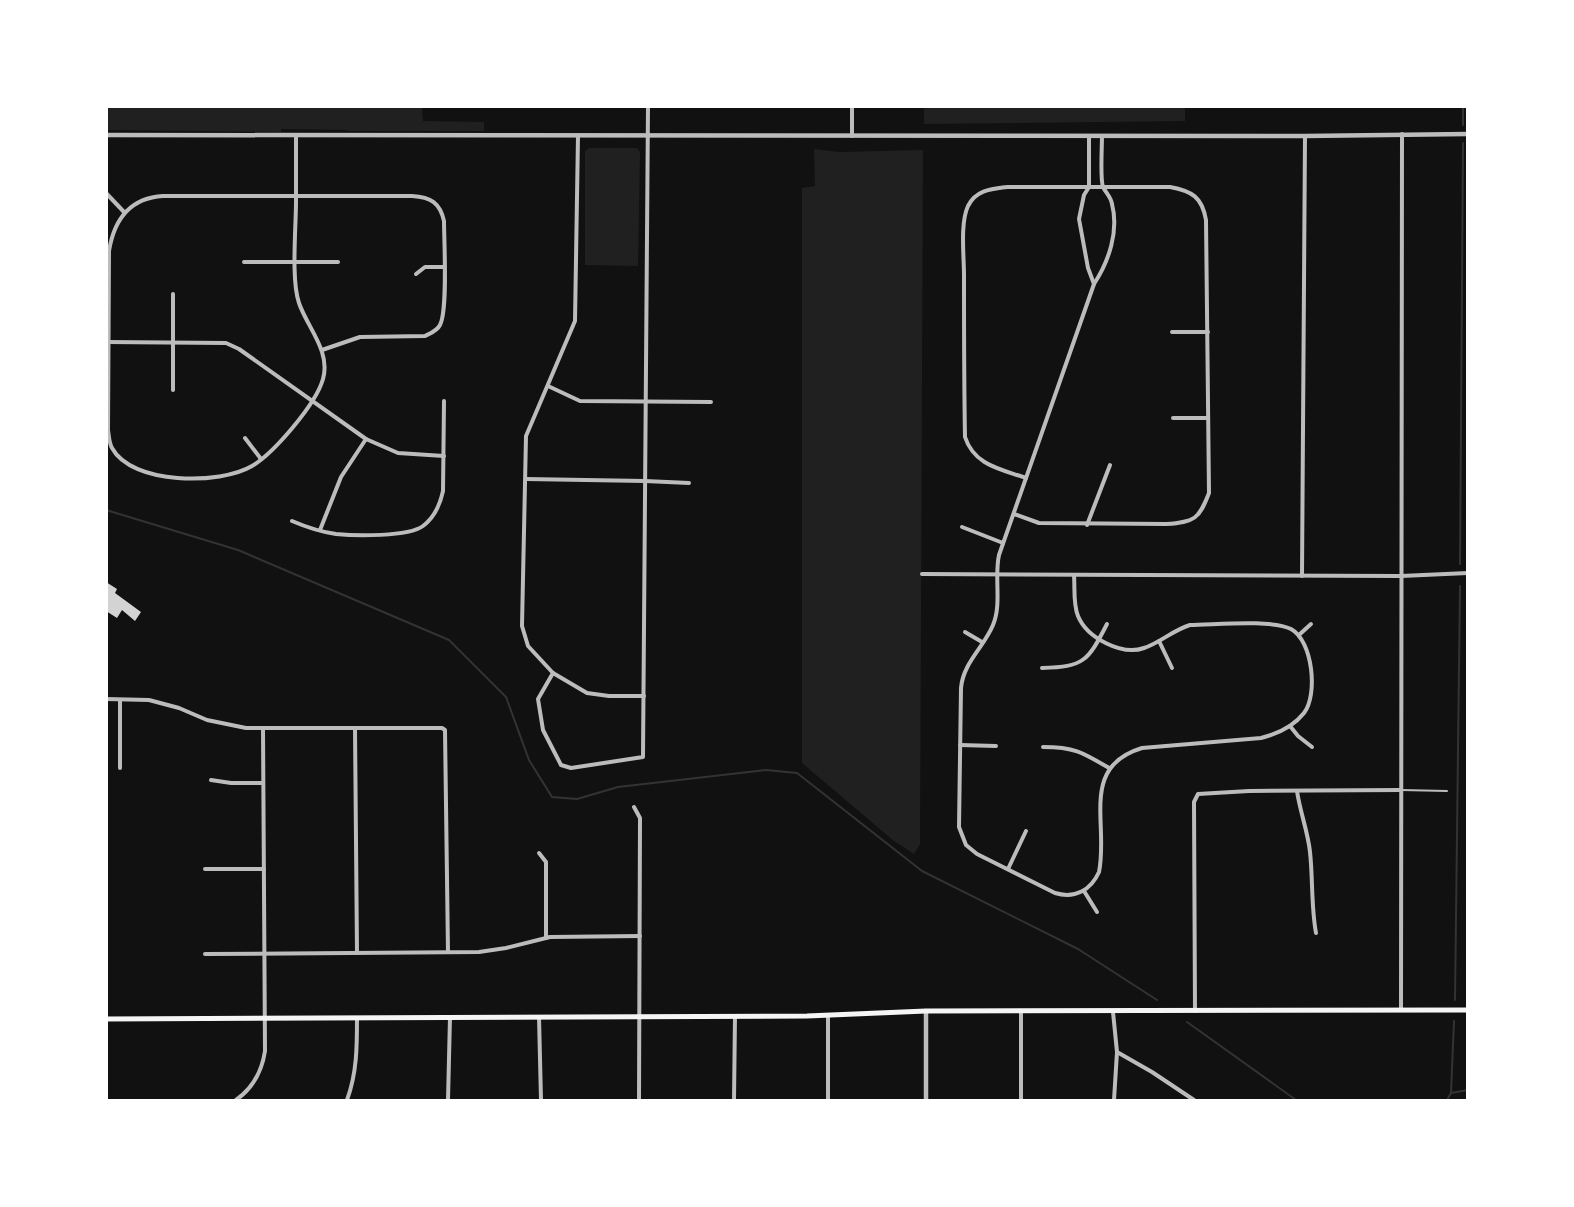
<svg xmlns="http://www.w3.org/2000/svg" width="1574" height="1207" viewBox="0 0 1574 1207" font-family="'Roboto Condensed',sans-serif">
  <style>
    .green { fill: #202020 }
    .lines { fill: none; stroke-linecap: round; stroke-linejoin: round }
    .stream { stroke: #333; stroke-width: 2 }
    .building { fill: #d3d3d3 }
    .service { stroke: #bcbcbc; stroke-width: 2 }
    .minor { stroke: #bcbcbc; stroke-width: 4 }
    .tertiary { stroke: #bcbcbc; stroke-width: 4.5 }
    .secondary { stroke: #f5f5f5; stroke-width: 5 }
  </style>
  <rect width="100%" height="100%" fill="#111"/>
  <g class="green">
    <polygon points="106,107 422,107 423,121 484,122 484,131 348,131 347,130 281,129 281,132 107,130"/>
    <polygon points="924,107 1185,107 1185,121 924,124"/>
    <polygon points="589,148 637,148 640,152 638,266 585,265 585,151"/>
    <polygon points="814,149 839,152 923,150 920,844 914,854 894,841 802,763 802,188 815,186"/>
  </g>
  <g class="lines">
    <g class="stream">
      <polyline points="1463,106 1463,125"/>
      <polyline points="106,510 238,550 449,640 506,697 529,760 552,797 577,799 618,787 766,770 797,773 922,871 1078,949 1157,1000"/>
      <polyline points="1460,564 1463,143"/>
      <polyline points="1455,1000 1460,586"/>
      <polyline points="1187,1022 1296,1100"/>
      <polyline points="1451,1093 1454,1021"/>
      <polyline points="1447,1100 1451,1093 1468,1090"/>
    </g>
  </g>
  <polygon class="building" points="106,582 117,589 115,593 141,612 135,621 122,610 117,618 106,611"/>
  <g class="lines">
    <polyline class="service" points="1401,790 1447,791"/>
    <g class="minor">
      <path d="M 296,135 L 296,202 C 296,228 291,280 299,303 C 307,327 331,351 323,379 C 316,404 274,453 252,466 C 220,485 132,485 112,448 C 109,443 109,436 108,430 L 109,251 C 114,220 130,198 163,196 L 412,196 C 431,197 440,203 444,221 C 444,241 448,310 440,325 C 437,331 431,333 425,336 L 360,337 L 322,350"/>
      <polyline points="578,136 575,321 526,436 522,626 528,646 553,673 587,693 609,696 644,696"/>
      <polyline points="852,136 852,106"/>
      <polyline points="1089,136 1089,187 1084,195 1079,219 1088,268 1094,284"/>
      <polyline points="106,193 124,212"/>
      <polyline points="244,262 338,262"/>
      <polyline points="416,274 425,267 444,267"/>
      <polyline points="1172,332 1208,332"/>
      <polyline points="106,342 226,343 239,349 366,439 398,453 444,456"/>
      <polyline points="548,386 580,401 711,402"/>
      <polyline points="173,390 173,294"/>
      <polyline points="1173,418 1208,418"/>
      <polyline points="245,438 261,459"/>
      <polyline points="526,479 645,481 689,483"/>
      <path d="M 1014,514 L 1039,523 L 1166,524 C 1195,522 1199,519 1209,493 L 1206,220 C 1202,197 1192,191 1170,187 L 1007,187 C 991,189 976,190 968,206 C 960,223 964,256 964,275 C 964,329 964,383 965,437 C 974,465 1000,469 1026,478"/>
      <path d="M 292,521 C 306,527 321,532 336,534 C 355,536 408,537 423,526 C 435,517 440,505 443,491 L 444,401"/>
      <polyline points="1087,525 1110,465"/>
      <polyline points="962,527 1003,543"/>
      <polyline points="320,530 341,477 366,439"/>
      <polyline points="922,574 1401,576 1468,573"/>
      <path d="M 1074,575 C 1075,589 1073,604 1078,616 C 1087,638 1122,656 1144,648 C 1160,643 1173,630 1190,625 C 1214,625 1271,619 1291,629 C 1313,641 1318,695 1304,713 C 1293,727 1277,734 1261,738 L 1142,748 C 1079,767 1109,824 1099,872 C 1091,890 1075,899 1055,893 L 977,854 L 966,845 L 959,827 L 961,688 C 963,663 984,647 993,625 C 1002,604 994,577 999,555 L 1094,284 C 1109,261 1119,231 1112,204 C 1111,197 1106,193 1103,187 C 1100,179 1102,147 1102,136"/>
      <polyline points="1302,576 1305,136"/>
      <polyline points="965,632 982,642"/>
      <polyline points="1300,634 1311,624"/>
      <polyline points="1159,641 1172,668"/>
      <path d="M 1042,668 C 1084,667 1088,661 1107,624"/>
      <polyline points="553,673 538,699 543,730 561,765 571,768 643,757 648,106"/>
      <polyline points="106,699 149,700 179,708 207,720 246,728 442,728 445,730 448,952"/>
      <polyline points="1290,726 1298,736 1312,747"/>
      <polyline points="355,728 357,953"/>
      <polyline points="960,745 996,746"/>
      <path d="M 1043,747 C 1074,747 1082,752 1109,768"/>
      <polyline points="120,768 120,700"/>
      <polyline points="211,780 231,783 263,783"/>
      <path d="M 1297,791 C 1300,812 1308,832 1310,852 C 1313,879 1311,906 1316,933"/>
      <polyline points="634,807 640,818 639,1100"/>
      <polyline points="539,853 546,862 546,938"/>
      <polyline points="205,869 264,869"/>
      <polyline points="1008,869 1026,831"/>
      <polyline points="1084,891 1097,912"/>
      <polyline points="205,954 479,952 506,948 550,937 640,936"/>
      <polyline points="1401,1010 1402,134"/>
      <polyline points="1195,1011 1194,802 1198,794 1249,791 1401,790"/>
      <polyline points="1113,1012 1117,1052 1114,1100"/>
      <polyline points="539,1017 541,1100"/>
      <polyline points="1117,1052 1152,1072 1194,1100"/>
      <path d="M 236,1100 C 253,1088 262,1071 265,1051 L 263,728"/>
      <path d="M 347,1100 C 357,1073 357,1046 357,1018"/>
      <polyline points="448,1100 450,1017"/>
      <polyline points="734,1100 735,1016"/>
      <polyline points="828,1100 828,1015"/>
      <polyline points="1021,1100 1021,1012"/>
    </g>
    <g class="tertiary">
      <polyline points="106,135 1305,136 1468,134"/>
      <polyline points="926,1011 926,1100"/>
    </g>
    <polyline class="secondary" points="106,1019 807,1016 926,1011 1468,1010"/>
  </g>
  <rect width="1574" height="1207" fill="none" stroke="#ffffff" stroke-width="216"/>
</svg>
